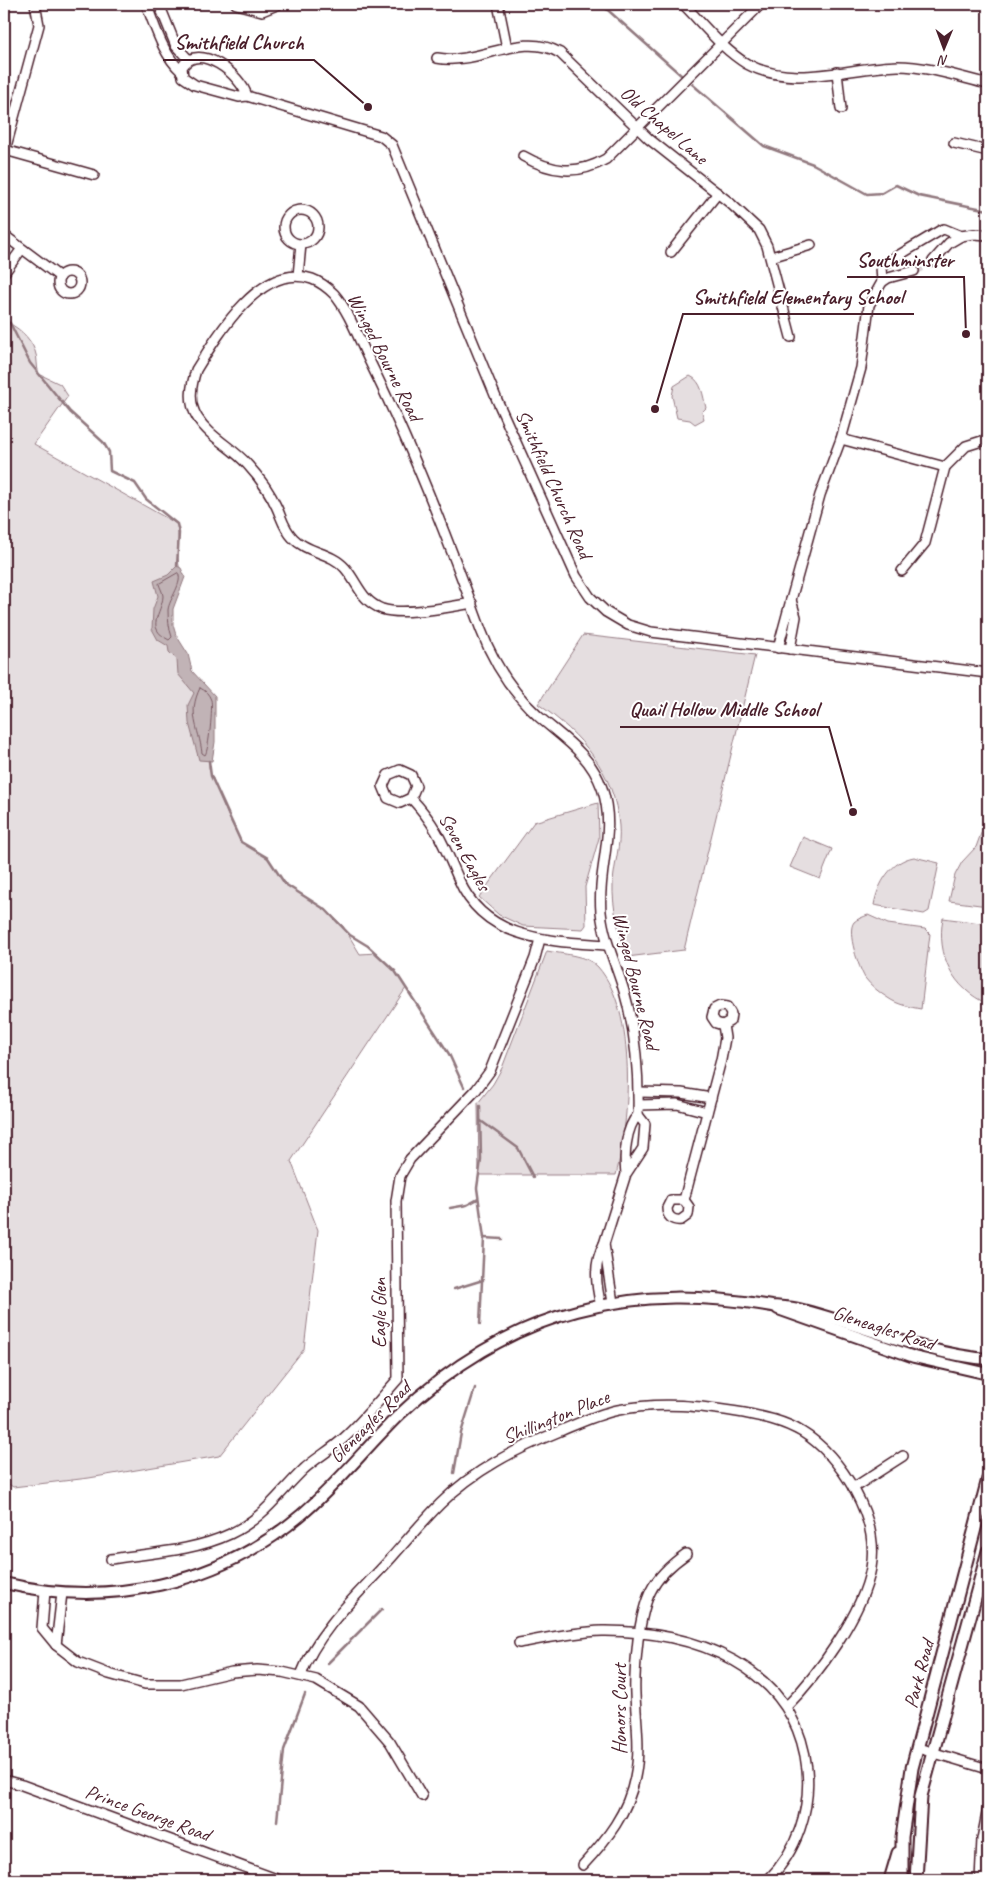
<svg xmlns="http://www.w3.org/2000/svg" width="992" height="1884" viewBox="0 0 992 1884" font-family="Caveat,sans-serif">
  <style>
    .green { fill: #e5dee0; stroke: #987e86 }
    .water { fill: #c1b3b6; stroke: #91787e }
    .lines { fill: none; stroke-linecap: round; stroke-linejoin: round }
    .shore { stroke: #7a5a63; stroke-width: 1 }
    .stream { stroke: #91787e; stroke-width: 2.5 }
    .minor-tunnel { stroke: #dbd2d5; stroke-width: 9; stroke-dasharray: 9 4.5; stroke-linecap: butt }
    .minor-casing { stroke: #4a1f2b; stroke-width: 12 }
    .tertiary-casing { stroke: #4a1f2b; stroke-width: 14 }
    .secondary-casing { stroke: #4a1f2b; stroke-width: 15 }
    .minor { stroke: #fff; stroke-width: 9 }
    .tertiary { stroke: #fff; stroke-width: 10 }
    .secondary { stroke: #fff; stroke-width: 11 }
    .labels { text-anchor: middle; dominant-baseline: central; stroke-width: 4; stroke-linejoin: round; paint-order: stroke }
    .street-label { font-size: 20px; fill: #4a1f2b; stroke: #fff }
    .leader { fill: none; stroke: #4a1f2b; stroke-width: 2 }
    .callout-dot { fill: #4a1f2b; stroke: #fff; stroke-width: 2 }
    .callout-label { font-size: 21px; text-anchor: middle; font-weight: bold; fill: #4a1f2b; stroke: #fff; stroke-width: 4; stroke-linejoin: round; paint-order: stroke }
  </style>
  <rect width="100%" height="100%" fill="#fff"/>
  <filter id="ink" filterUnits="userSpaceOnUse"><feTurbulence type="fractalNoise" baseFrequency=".02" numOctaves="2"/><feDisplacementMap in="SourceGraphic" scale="10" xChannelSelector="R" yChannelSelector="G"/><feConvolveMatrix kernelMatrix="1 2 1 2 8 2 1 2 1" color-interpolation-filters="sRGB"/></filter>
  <g filter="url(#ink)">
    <g class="green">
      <path d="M 4,321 C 17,326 30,337 35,351 C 38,358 36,366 39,374 L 60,384 L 68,396 L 34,444 L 177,524 C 180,542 175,560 182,577 L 165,618 L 192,680 L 211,697 L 209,769 L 228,816 L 241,842 L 268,858 L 285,884 L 326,910 L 343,926 L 360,954 L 377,953 L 395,971 L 406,988 L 291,1161 L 318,1230 L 304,1349 L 219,1456 L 89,1478 L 13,1487 L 4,1481 Z"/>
      <path d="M 690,376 C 702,381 703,396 706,408 L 702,412 L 704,419 L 695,424 L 690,420 L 677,418 L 672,396 L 674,386 Z"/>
      <path d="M 583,635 L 755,655 L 684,950 L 627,957 C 619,932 612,909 613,883 C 614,864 621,846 619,826 C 615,772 581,734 538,704 Z"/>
      <polygon points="598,803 599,838 585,887 586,925 583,929 523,926 499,915 479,897 534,822"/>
      <polygon points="986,820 988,821 988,906 949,901 955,875 962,862 976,847"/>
      <polygon points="803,837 832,849 820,879 790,867"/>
      <path d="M 914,857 L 939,863 L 929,911 L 924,914 L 874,905 C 878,883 891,861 914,857 Z"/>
      <path d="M 868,915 L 888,924 L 925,929 L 930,934 L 921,1009 C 910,1007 898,1005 888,998 C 880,993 871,986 865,978 C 859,968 846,932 854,922 C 857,919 863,917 868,915 Z"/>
      <path d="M 943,918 L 988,924 L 988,1004 C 953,989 936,955 943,918 Z"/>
      <path d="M 547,951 C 561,954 588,955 598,967 C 638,1013 630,1120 616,1175 L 479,1175 L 478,1103 L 493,1084 L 502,1068 Z"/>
    </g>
    <polygon class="water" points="177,566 181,568 185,577 173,609 173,625 176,635 188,654 192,671 215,696 215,742 212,761 199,760 189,723 188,705 194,693 178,674 177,660 169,652 168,646 158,640 152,629 153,609 158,596 154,581 168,575"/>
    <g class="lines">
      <g class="shore">
        <path d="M 178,573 C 184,582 169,599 168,610 C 168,620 169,628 172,637 L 169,640 C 144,627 162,614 163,596 C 163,592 160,588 159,584 Z"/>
        <path d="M 200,688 C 205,690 209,694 211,700 C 213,706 209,750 205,755 L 202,753 C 199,727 187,714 200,688 Z"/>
      </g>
      <g class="stream">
        <polyline points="601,4 682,76"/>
        <polyline points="692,84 764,146 813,164 867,194 882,193 896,185 919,196 988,210"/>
        <polyline points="4,321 10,323 30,363 70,412 103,442 109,452 110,471 135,483 146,499 177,524 179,533 177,566"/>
        <polyline points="209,761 211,776 241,842 268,858 285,884 326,910 350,935 368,946 395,971 449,1054 464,1087"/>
        <polyline points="480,1106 481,1160 477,1188 484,1238 480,1324"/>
        <polyline points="481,1121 518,1148 533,1177"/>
        <polyline points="450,1208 467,1205 478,1199"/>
        <polyline points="484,1238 502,1239"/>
        <polyline points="454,1289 483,1280"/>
        <polyline points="454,1473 461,1433 475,1388"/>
        <polyline points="328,1663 382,1609"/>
        <polyline points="277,1821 284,1750 305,1694"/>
      </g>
      <polyline class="minor-tunnel" points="914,271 933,261"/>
      <g class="minor-casing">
        <g id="minor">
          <path d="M 146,4 C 156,28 162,53 181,71"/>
          <polyline points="159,4 176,46 188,59"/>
          <polyline points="236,4 262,11 279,4"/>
          <polyline points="498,4 507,48"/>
          <path d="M 683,4 C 703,24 723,50 747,64 C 793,89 849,67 898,66 C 928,66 959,77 988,84"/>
          <path d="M 437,58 C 479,66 521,30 560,53 L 649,139 L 730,203 L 759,230 L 767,246 L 791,337"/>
          <polyline points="837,72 841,109"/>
          <path d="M 247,96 C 241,75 199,41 182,67 L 183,77 L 195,85 L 239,97 L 247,96 L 381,136 L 392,145 L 497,400 L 576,576 L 590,597 L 606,612 L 628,625 L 651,632 L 988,673"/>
          <polyline points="954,143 988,151"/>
          <polyline points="5,150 94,175"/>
          <polyline points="4,154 39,25 35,4"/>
          <path d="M 523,156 C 551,172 577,176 606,159 L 761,4"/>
          <circle cx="301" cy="227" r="17"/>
          <polyline points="4,235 60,277"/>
          <polyline points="961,236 974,234 988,235"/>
          <polyline points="671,252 718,193"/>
          <polyline points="771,257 811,245"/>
          <polyline points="914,271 888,278 882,282 881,266 941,230 944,229 961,236 949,243 933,261"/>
          <circle cx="69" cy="283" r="11"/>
          <polyline points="4,273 21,250"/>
          <polyline points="298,276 301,244"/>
          <polyline points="841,439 945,467 966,446 988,439"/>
          <polyline points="902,571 925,543 945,467"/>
          <polyline points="791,600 820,495 841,439 861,368 869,305 882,282"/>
          <path d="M 472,603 C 451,607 402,616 382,609 C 361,601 358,583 345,568 C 331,552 307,553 293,538 C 284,529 282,519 277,508 C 270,492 259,477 247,464 C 232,447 209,437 197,417 C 188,402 191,386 196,370 C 218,334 262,261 312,279 C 320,282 328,288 334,294 C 349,311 360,342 370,362 C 413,449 448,539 481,630 C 493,662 512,692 538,716 C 563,738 590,754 602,788 C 617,832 597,868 601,912 C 604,940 616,964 624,991 C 636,1032 639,1072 638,1115"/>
          <polyline points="778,648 791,600 796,617 790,649"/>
          <path d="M 411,798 L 400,803 L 388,798 L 383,786 L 388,775 L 400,770 L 411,775 L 416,786 L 411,798 C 438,827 444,846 459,880 C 485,941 551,941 607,945"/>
          <polyline points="639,1092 681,1093 711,1098"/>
          <polyline points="639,1105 677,1104 707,1112"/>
          <path d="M 684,1200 L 689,1207 L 688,1215 L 681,1220 C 672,1221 667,1216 667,1208 L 671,1200 L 684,1200 L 721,1060 L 725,1038 L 723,1025 L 716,1023 L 712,1017 L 714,1009 L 720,1006 L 727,1007 L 731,1014 L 730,1021 L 723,1025"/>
          <path d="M 604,1244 L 626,1174 L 643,1148 L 645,1124 L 638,1115 C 625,1128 624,1157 626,1174"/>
          <path d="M 601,1306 C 596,1285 593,1263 604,1244 L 613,1303"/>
          <polyline points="853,1488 903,1456"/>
          <path d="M 111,1559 C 150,1553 194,1551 230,1534 C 265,1517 278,1494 304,1469 C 316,1458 331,1450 344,1438 C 363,1421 380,1399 398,1379 L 396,1201 L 400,1176 L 410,1159 L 476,1090 L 490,1071 L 535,958 L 540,939"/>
          <polyline points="45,1591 42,1628 56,1645 62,1593"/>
          <path d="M 519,1643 C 547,1638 574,1632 602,1631 C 693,1630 796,1666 807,1769 C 811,1810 797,1851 768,1880"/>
          <polyline points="56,1645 78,1662 109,1674 145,1684 181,1684 232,1672 257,1670 282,1672 316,1680 359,1706 390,1742 422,1796"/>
          <path d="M 301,1675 C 319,1628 359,1594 392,1557 C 408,1539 423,1521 440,1504 C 474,1470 516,1449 560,1431 C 579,1423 598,1414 618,1410 C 661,1401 701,1406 744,1413 C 764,1417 784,1421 802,1432 C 825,1446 842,1468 855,1491 C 868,1515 876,1541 871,1568 C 863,1613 818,1675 786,1707"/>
          <polyline points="918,1748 988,1769"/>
          <polyline points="4,1780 22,1785 279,1880"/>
          <path d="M 583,1865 C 607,1839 628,1813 635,1777 C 641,1749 636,1722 635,1694 C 634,1676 636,1658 638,1640 C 644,1599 650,1579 686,1554"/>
          <polyline points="980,1880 982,1839 988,1808"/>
        </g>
      </g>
      <g class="tertiary-casing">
        <g id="tertiary">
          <polyline points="778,1309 914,1357 988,1374"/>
          <path d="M 4,1583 C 108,1608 218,1585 301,1515 C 337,1485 366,1447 400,1414 C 449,1367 511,1328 577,1311 C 645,1293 703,1295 772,1306 C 780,1307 790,1307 799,1309 C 860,1324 924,1354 988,1359"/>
        </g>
      </g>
      <g class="secondary-casing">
        <g id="secondary">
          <polyline points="890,1880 898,1853"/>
          <polyline points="902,1880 902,1837 912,1768 988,1479"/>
          <polyline points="916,1880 921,1796 988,1551"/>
        </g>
      </g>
      <use href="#minor" class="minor"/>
      <use href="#tertiary" class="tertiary"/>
      <use href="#secondary" class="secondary"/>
    </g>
  </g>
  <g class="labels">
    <g class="street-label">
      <text transform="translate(664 125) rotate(41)">Old Chapel Lane</text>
      <text transform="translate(385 357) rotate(63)">Winged Bourne Road</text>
      <text transform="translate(554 484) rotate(66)">Smithfield Church Road</text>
      <text transform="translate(465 852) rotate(61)">Seven Eagles</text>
      <text transform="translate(636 981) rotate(76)">Winged Bourne Road</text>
      <text transform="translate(379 1313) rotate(-90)">Eagle Glen</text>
      <text transform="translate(884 1328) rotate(18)">Gleneagles Road</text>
      <text transform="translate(556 1417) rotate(-22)">Shillington Place</text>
      <text transform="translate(370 1422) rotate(-45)">Gleneagles Road</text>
      <text transform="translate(919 1674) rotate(-75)">Park Road</text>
      <text transform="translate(619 1709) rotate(-90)">Honors Court</text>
      <text transform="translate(148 1813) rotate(20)">Prince George Road</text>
    </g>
  </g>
  <path class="leader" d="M368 107L314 60H163M966 334L964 277H847M655 409L683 314H914M853 812L829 727H620"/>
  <g class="callout-dot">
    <circle cx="368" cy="107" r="5"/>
    <circle cx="966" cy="334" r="5"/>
    <circle cx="655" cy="409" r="5"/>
    <circle cx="853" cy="812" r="5"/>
  </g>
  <g class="callout-label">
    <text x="239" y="49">Smithfield Church</text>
    <text x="905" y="267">Southminster</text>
    <text x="798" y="304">Smithfield Elementary School</text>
    <text x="724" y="716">Quail Hollow Middle School</text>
  </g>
  <rect width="992" height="1884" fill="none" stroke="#fff" stroke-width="20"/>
  <rect x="10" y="10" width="972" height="1864" fill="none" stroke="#4a1f2b" stroke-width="2" filter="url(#ink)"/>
  <g transform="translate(944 48) rotate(181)" stroke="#ffffff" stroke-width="4" paint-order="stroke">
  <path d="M0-4L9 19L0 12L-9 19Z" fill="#4a1f2b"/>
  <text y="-8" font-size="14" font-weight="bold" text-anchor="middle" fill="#4a1f2b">N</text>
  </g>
</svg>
